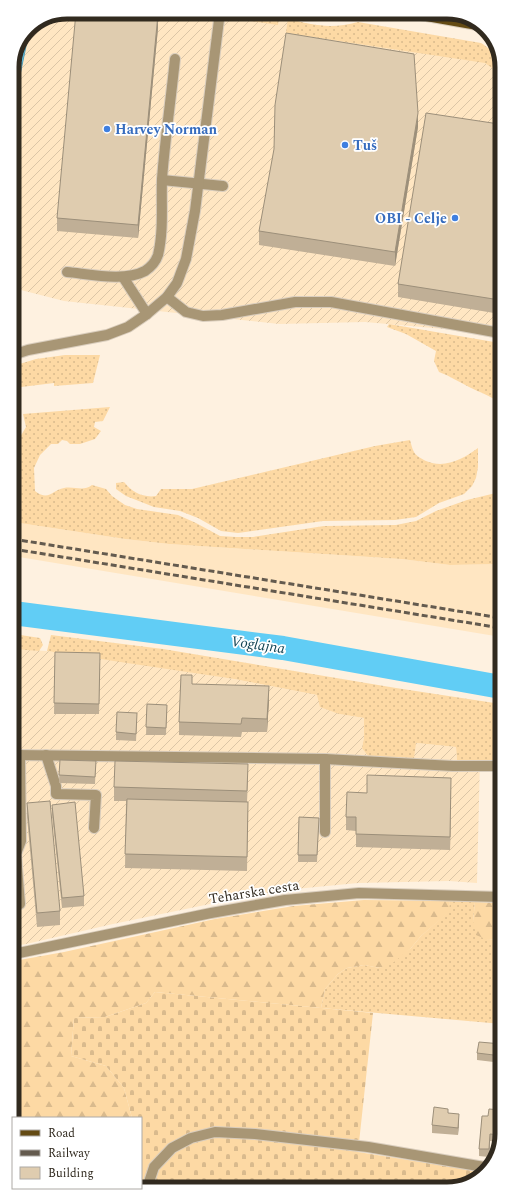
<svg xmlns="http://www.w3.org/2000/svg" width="514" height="1201" viewBox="0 0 514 1201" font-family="Spectral,serif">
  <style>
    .built { fill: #ffe6c2 }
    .industrial { fill: url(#industrial-furrows) }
    .grass { fill: url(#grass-dots) }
    .forest { fill: url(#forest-firs) }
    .cemetery { fill: url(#cemetery-stones) }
    .water { fill: url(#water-waves); stroke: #539cb5 }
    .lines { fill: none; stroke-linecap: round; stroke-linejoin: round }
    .river { stroke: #61cdf5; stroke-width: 24 }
    .minor-casing { stroke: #d9cdbd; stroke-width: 12 }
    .major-casing { stroke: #d9cdbd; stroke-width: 12 }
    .minor { stroke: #a89675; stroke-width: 10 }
    .major { stroke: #644b14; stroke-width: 10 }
    .rail { stroke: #645b4f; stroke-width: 3; stroke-dasharray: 6 3; stroke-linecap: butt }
    .wall { fill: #c0af96 }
    .shaded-wall { fill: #9c8f7a }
    .building { fill: #dfccaf; stroke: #9c8f7a }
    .shop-dot { fill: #3f7fe0; stroke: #fff; stroke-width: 1.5 }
    .labels { text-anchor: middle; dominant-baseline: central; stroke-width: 3.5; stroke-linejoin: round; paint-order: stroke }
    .shop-label { font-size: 14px; font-weight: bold; fill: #366cbe; stroke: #fff; text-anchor: start }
    .street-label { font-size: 14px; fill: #312a1f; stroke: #fff }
    .water-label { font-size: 15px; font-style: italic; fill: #144454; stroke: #fff }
    .rim { fill: none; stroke: #312a1f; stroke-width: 5 }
  </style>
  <defs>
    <pattern id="industrial-furrows" width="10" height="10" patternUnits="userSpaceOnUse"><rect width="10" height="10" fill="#ffe6c2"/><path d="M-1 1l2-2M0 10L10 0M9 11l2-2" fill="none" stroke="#dbc5a6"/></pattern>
    <pattern id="grass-dots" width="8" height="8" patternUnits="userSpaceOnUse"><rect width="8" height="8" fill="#fdd9a4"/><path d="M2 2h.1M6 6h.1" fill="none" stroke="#d9ba8d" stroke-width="1.8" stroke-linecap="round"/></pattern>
    <pattern id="forest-firs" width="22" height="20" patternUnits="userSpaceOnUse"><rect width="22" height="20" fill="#fdd9a4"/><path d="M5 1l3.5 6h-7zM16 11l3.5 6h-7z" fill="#d9ba8d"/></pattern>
    <pattern id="cemetery-stones" width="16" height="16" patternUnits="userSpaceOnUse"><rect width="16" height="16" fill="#fdd9a4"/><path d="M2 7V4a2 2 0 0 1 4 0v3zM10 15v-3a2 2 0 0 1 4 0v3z" fill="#d9ba8d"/></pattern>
    <pattern id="water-waves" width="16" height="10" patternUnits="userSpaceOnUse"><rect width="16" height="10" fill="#61cdf5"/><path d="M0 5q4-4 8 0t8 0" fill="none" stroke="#55b0d2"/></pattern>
  </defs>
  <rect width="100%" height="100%" fill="#fef1e0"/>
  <polygon class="built" points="13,522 125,539 169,544 401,559 450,565 501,564 501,637 13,556"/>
  <g class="industrial">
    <polygon points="67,12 226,12 499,51 500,334 365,322 279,324 64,301 13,288 12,63 28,28"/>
    <polygon points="14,649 47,651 142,664 234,679 317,695 339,714 364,718 364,737 362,748 416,743 456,747 457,761 480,761 477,883 449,881 358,883 285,890 210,904 113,924 26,944 14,946"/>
  </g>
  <g class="grass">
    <polygon points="261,12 279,14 278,25 244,20 251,15"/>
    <path d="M 288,18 C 312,26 333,29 358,22 L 481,43 C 486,46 495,54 499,55 L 499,77 L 495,70 L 485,63 L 286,33 Z"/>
    <path d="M 389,324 L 500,343 L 500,403 C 489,395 481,393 469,387 C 459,382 450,376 439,372 L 434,361 L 436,351 L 406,334 L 387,327 Z"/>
    <polygon points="65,355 100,355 93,383 54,386 54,383 13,388 13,366 36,359"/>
    <path d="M 110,407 L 103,421 L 95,422 L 94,427 L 101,431 L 95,439 L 80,444 L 70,444 L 67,441 L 62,440 L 58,444 L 51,444 L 40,455 L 34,468 L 35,491 C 49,502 52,490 64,488 C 75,486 83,492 92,485 L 106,489 L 112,496 L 125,505 L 137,509 L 178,515 L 196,523 L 220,536 L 236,537 L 253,537 L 324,526 L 396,525 L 416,521 L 436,511 L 467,500 L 500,492 L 501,564 L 450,565 L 401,559 L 169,544 L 125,539 L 13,522 L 13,449 L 26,427 L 23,414 Z"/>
    <path d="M 410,440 C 411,443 412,449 414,452 C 416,456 422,459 426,461 C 445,469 463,459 478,448 L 478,467 L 476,478 L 472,486 L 464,494 L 439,503 L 416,517 L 395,520 L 323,521 L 238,533 L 221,531 L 198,518 L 180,511 L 154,507 L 126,496 L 116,489 L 116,483 L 124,482 C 132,492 143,498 156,496 L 161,489 L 192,489 L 375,446 Z"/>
    <polygon points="14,634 40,638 43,645 39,651 14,649"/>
    <polygon points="51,635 163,649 396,688 501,704 501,760 457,761 456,747 416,743 414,758 369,757 362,748 364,737 364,718 339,714 320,707 317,695 234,679 47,651"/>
    <polygon points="450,901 475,902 473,921 488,940 501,939 502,1024 321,1008 325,989 338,974 347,968 364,965 380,968 411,948 421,936 448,912"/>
  </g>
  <g class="forest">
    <polygon points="364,900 450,901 449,912 421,936 411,948 394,962 380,968 364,965 347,968 338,974 325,989 321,1008 155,992 146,1003 105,1017 74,1018 71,1056 106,1066 124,1088 132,1118 15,1118 14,961 64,952 215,919 294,906"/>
    <polygon points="475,902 501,903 501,939 488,940 476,935 473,921"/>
  </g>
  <polygon class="cemetery" points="155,992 373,1013 358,1152 484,1172 465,1186 142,1188 141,1118 132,1118 124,1088 106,1066 71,1056 74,1018 105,1017 146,1003"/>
  <polygon class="water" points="30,27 20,75 14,120 18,173 14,231 13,238 12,63 28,28"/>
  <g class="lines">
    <polyline class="river" points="13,613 283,648 501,687"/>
    <g class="minor-casing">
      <g id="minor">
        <polyline points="162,180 223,186"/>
        <path d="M 67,272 C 89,274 125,282 145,271 C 151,267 156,261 158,255 C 164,230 161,204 162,179 C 165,139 171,99 175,59"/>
        <polyline points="123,277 147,314"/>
        <polyline points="167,297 186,312 203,316 222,315 295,302 331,302 500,333"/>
        <polyline points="13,355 28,350 107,335 128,327 147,314 167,297 177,283 186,259 195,211 220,12"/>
        <polyline points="14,755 325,759 453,766 501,766"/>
        <polyline points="46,755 56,786 56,794 96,795 94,828"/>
        <polyline points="325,832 325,759"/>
        <polyline points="20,904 16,854 21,841 20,755"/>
        <polyline points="14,954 211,913 285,900 359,893 501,897"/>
        <polyline points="147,1188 154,1167 172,1148 191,1138 215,1132 255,1134 368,1147 490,1168"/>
      </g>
    </g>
    <g class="major-casing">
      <polyline id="major" points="404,12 483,26"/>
    </g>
    <use href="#minor" class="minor"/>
    <use href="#major" class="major"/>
    <g class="rail">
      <polyline points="13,539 501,618"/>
      <polyline points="13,549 501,628"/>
    </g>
  </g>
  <g class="wall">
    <polygon points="158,28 138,238 57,231 57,218"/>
    <polygon points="499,124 500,314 398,297 398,284"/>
    <polygon points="418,127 395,266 259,245 259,231"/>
    <polygon points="55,652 100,663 99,714 54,714"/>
    <polygon points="192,684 269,700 267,732 242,732 241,737 179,735 179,722"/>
    <polygon points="147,704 167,705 166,735 146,735"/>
    <polygon points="137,721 136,741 116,740 116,732"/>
    <polygon points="60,760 96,761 95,784 59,783"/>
    <polygon points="248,778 247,802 248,816 247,871 125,868 126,801 114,801 114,787"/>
    <polygon points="451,791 450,850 356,847 356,831 346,830 346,817 367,793"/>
    <polygon points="27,803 60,911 60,925 37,927 27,817"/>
    <polygon points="52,805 84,896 84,906 62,908 52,815"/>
    <polygon points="299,817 319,818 317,862 298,862"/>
    <polygon points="502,1044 502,1063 477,1060 477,1053"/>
    <polygon points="448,1113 459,1121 458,1135 432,1133 432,1125"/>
    <polygon points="482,1116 502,1135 499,1142 490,1141 489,1157 479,1156 479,1149"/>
  </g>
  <g class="shaded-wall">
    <polygon points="158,14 158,28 138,238 138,225"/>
    <polygon points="418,113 418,127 395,266 395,252"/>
    <polygon points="269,686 269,700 267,732 267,719"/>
    <polygon points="451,778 451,791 450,850 450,837"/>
    <polygon points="459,1114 459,1121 458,1135 458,1128"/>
    <polygon points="490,1134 490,1141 489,1157 489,1149"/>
  </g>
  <g class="building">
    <polygon points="76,12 134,12 158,14 138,225 57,218"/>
    <polygon points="286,33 414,54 418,113 395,252 259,231 274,149 275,105"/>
    <polygon points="426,113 499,124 500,300 398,284"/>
    <polygon points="55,652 100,653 99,704 54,703"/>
    <polygon points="181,675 192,675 192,684 269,686 267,719 242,718 241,724 179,722"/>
    <polygon points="147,704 167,705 166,728 146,727"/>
    <polygon points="117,712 137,713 136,734 116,732"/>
    <polygon points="60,760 96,761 95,777 59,775"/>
    <polygon points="115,761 248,764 247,791 114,787"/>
    <polygon points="367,775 451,778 450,837 356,834 356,817 346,817 347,792 367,793"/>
    <polygon points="127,799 248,802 247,857 125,854"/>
    <polygon points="50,801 60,911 37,913 27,803"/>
    <polygon points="75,802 84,896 62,898 52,805"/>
    <polygon points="299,817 319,818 317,855 298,855"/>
    <polygon points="479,1042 502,1044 502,1056 477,1053"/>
    <polygon points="434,1107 448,1109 448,1113 459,1114 458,1128 432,1125"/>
    <polygon points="489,1109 502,1110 502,1135 490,1134 489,1149 479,1149 482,1116 488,1116"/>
  </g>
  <g class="shop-dot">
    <circle cx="107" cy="129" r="4"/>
    <circle cx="345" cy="145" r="4"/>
    <circle cx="455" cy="218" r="4"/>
  </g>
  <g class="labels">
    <g class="shop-label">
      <text x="115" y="129">Harvey Norman</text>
      <text x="353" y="145">Tuš</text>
      <text x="447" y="218" text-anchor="end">OBI - Celje</text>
    </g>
    <g class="street-label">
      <text transform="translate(254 892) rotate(-9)">Teharska cesta</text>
    </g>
    <g class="water-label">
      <text transform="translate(258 645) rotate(8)">Voglajna</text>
    </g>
  </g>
  <path d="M0 0H514V1201H0ZM67 19H447A48 48 0 0 1 495 67V1134A48 48 0 0 1 447 1182H67A48 48 0 0 1 19 1134V67A48 48 0 0 1 67 19Z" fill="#fff" fill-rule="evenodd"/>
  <path class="rim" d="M67 19H447A48 48 0 0 1 495 67V1134A48 48 0 0 1 447 1182H67A48 48 0 0 1 19 1134V67A48 48 0 0 1 67 19Z"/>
  <rect x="12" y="1117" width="130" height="72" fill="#ffffff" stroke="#adaaa5"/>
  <rect x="20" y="1130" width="20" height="6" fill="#644b14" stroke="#adaaa5"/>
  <text x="48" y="1137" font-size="12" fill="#312a1f">Road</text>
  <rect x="20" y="1150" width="20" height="6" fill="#645b4f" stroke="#adaaa5"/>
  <text x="48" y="1157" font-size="12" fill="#312a1f">Railway</text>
  <rect x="20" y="1167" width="20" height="12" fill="#dfccaf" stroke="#adaaa5"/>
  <text x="48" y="1177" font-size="12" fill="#312a1f">Building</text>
</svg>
